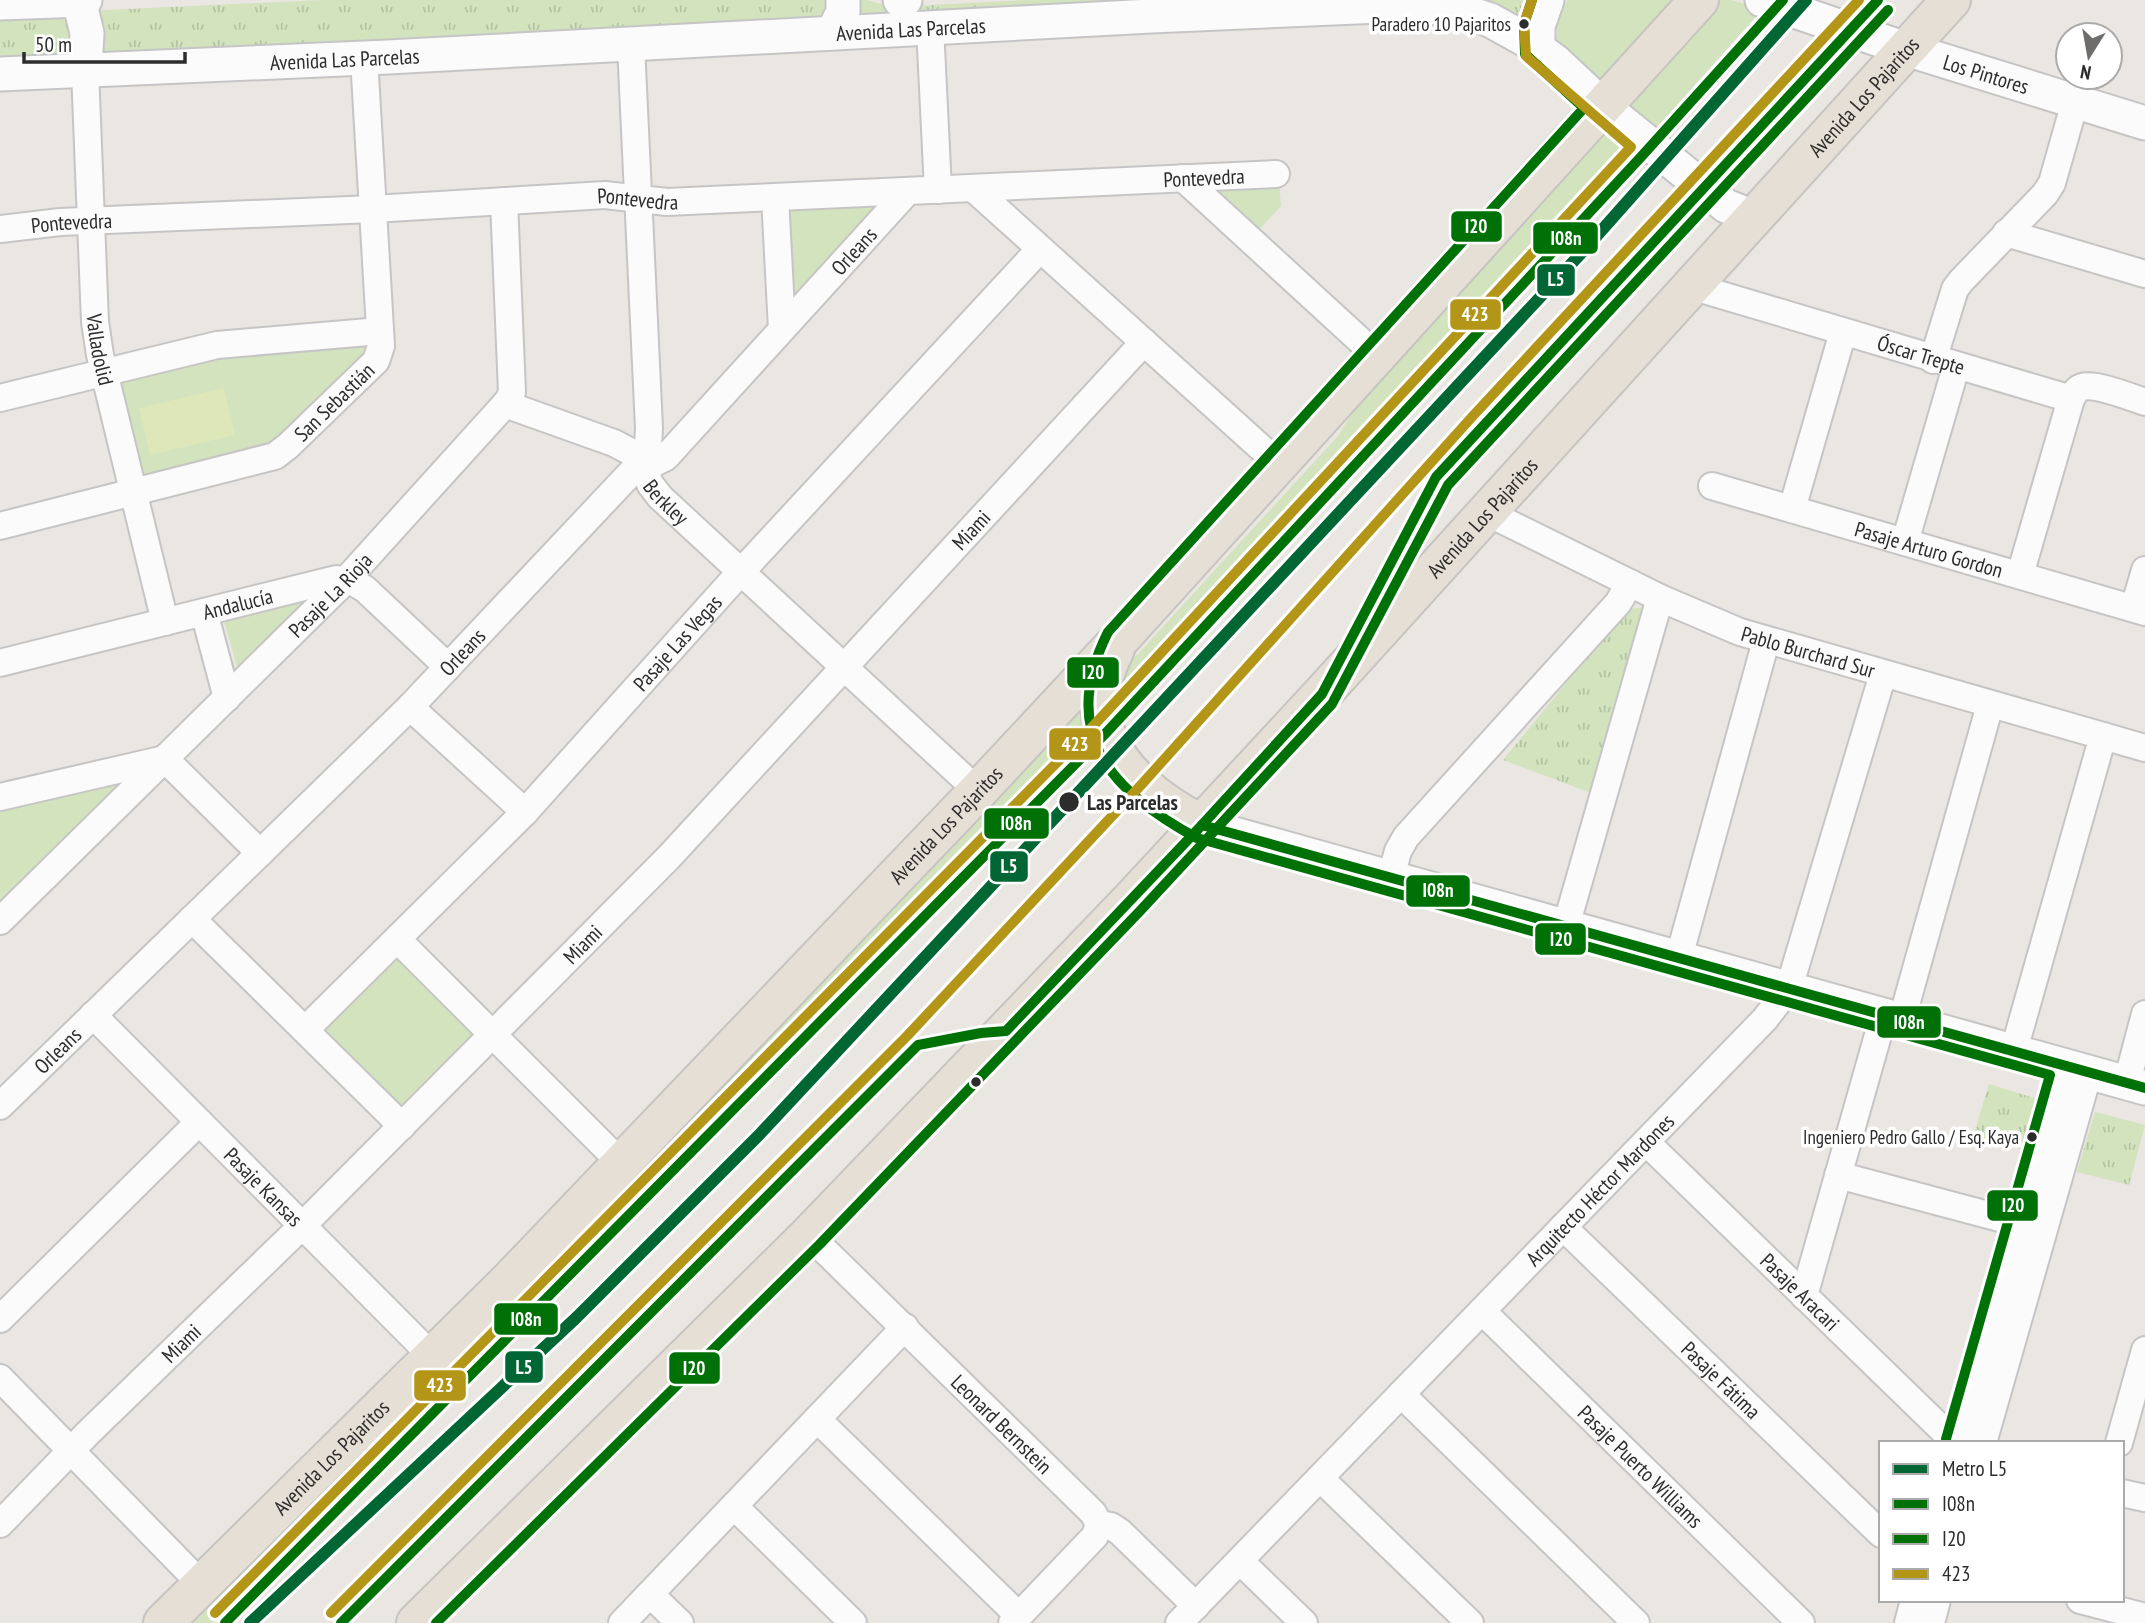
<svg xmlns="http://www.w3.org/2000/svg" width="2145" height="1623" viewBox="0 0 2145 1623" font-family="'PT Sans Narrow',sans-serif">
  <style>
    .grass { fill: #d2e3bd }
    .park { fill: url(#park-tufts) }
    .pitch { fill: #dde7ba }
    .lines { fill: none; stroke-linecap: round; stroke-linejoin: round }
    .minor-casing { stroke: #c6c5c5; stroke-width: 30 }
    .tertiary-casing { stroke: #c6c5c5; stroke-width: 37 }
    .primary-casing { stroke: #c6c4c2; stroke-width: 42 }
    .minor { stroke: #fcfbfb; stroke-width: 26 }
    .tertiary { stroke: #fcfbfb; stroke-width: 33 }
    .primary { stroke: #e6dfd5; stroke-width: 38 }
    .bus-1-casing { stroke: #fff; stroke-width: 16 }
    .bus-2-casing { stroke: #fff; stroke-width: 16 }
    .bus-3-casing { stroke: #fff; stroke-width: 16 }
    .bus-1 { stroke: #007106; stroke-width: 10 }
    .bus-2 { stroke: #007106; stroke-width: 10 }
    .bus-3 { stroke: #b39518; stroke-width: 10 }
    .metro-1-casing { stroke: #fff; stroke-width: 18 }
    .metro-1 { stroke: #063; stroke-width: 12 }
    .bus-dot { fill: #2c2c2c; stroke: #fff; stroke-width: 2.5 }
    .labels { text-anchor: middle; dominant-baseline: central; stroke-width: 7; stroke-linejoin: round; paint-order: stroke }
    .bus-label { font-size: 19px; fill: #2c2c2c; stroke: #fff; text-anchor: end }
    .street-label { font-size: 21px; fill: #2c2c2c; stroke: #fff }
    .stop-label { font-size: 21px; font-weight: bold; fill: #2c2c2c; stroke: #fff; text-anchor: start }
    .line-badge { stroke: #fff; stroke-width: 2.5 }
    .badge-label { font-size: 19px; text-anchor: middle; font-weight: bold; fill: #fff }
  </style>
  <defs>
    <pattern id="park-tufts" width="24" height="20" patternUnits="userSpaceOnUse" patternTransform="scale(1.75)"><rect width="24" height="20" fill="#d2e3bd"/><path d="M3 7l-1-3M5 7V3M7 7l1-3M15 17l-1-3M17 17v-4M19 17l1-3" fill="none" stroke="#b4c3a3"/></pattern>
  </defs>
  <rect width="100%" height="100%" fill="#eae6e2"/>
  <g class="grass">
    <polygon points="1568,0 1680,0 1606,85 1557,44 1557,15"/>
    <polygon points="1715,0 1731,0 1762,9 1655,130 1625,106"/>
    <polygon points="1607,125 1634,148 1114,710 1125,668 1338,436 1364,394"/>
    <polygon points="1279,182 1281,206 1255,234 1199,185"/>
    <polygon points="887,201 788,308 785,205"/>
    <polygon points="372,338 373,353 268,444 144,479 117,380 247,349"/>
    <polygon points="328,587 239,673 222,614"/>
    <polygon points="1093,684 1091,731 753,1082 211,1623 182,1623"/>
    <polygon points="141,770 0,906 0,806"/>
    <polygon points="398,945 481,1035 404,1108 319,1024"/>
  </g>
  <g class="park">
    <polygon points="322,0 867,0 891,7 1028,0 1347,0 0,62 0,15"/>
    <polygon points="1442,0 1538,0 1530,27"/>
    <polygon points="1648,607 1594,794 1503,760 1627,609"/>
    <polygon points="1989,1084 2037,1099 2024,1150 1973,1137"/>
    <polygon points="2095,1112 2145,1125 2129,1185 2077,1172"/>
  </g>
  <polygon class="pitch" points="224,388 235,435 150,455 139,408"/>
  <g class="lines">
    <g class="minor-casing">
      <g id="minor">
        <polyline points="930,27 938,190"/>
        <path id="s1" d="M 631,45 L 649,428 L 648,445 L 642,461 L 650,484 L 660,497 L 978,791"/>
        <path id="s2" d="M 85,70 L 95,322 L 100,355 L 165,622"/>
        <polyline points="1183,178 1377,356"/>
        <polyline points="973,188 1279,464"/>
        <polyline points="775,197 782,329"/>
        <path id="s3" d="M 0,229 L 60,222 L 373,209 L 605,195 L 667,202 L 1276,174"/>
        <polyline points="2006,233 2145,274"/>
        <path id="s4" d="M 1691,286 L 2071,399"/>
        <polyline points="1933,360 1955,289 1961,281 2045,194 2052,183 2075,102"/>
        <polyline points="0,398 217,345 380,331"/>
        <polyline points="505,404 614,443 631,452 642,461"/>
        <path id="s5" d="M 642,461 L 656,462 L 666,457 L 908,191"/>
        <path id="s6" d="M 1712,486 L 2145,612"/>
        <polyline points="1792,509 1843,332"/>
        <path id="s7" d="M 1486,512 L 1660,598 L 1740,632 L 2145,748"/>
        <path id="s8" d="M 0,526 L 275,456 L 288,446 L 376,361 L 381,346 L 364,58"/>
        <polyline points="1905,542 1956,367"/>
        <path d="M 2020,575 L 2071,399 C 2074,394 2076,389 2082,387 C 2096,383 2130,397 2145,402"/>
        <polyline points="2134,608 2145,570"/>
        <polyline points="204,612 227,698"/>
        <path id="s9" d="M 0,663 L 336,579 L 353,582 L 365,589 L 448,667"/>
        <polyline points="410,707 525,812"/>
        <polyline points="0,797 165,759 260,853"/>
        <polyline points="1391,877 1398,851 1406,837 1618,603 1630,583"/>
        <polyline points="192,919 402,1126"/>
        <path id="s10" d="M 0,921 L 346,580 L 508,401 L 512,392 L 504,201"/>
        <polyline points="1566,926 1660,598"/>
        <polyline points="397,939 623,1165"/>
        <polyline points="1679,957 1766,641"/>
        <path id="s11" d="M 93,1015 L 433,1357"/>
        <polyline points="1902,1019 1990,705"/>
        <path id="s12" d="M 306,1029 L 525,812 L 727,587 L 1040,249"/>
        <polyline points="2014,1050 2103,736"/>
        <polyline points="2127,1082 2145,1014"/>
        <path id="s13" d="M 0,1106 L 410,707 L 642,461"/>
        <path id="s14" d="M 1646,1142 L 1956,1443"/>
        <polyline points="1838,1175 2022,1224"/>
        <path id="s15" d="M 1563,1227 L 1881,1534"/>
        <path id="s16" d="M 809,1235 L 1093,1513 L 1099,1524"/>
        <polyline points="1804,1296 1884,1014"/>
        <path id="s17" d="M 1482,1311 L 1801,1623"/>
        <polyline points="0,1319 199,1122"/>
        <polyline points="0,1378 202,1585"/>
        <polyline points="1401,1394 1636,1623"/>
        <polyline points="817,1419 1019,1616"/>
        <polyline points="1959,1443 2067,1065"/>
        <polyline points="1983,1443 2089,1072"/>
        <polyline points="2119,1443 2145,1350"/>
        <polyline points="1320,1478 1470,1623"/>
        <polyline points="2122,1493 2145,1498"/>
        <polyline points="734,1506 853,1623"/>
        <path id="s18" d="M 0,1524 L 88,1433 L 302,1226 L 669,857 L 1144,342"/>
        <polyline points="1099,1524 1111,1526 1120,1532 1196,1606"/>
        <polyline points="1240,1561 1304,1623"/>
        <polyline points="650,1594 680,1623"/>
        <polyline points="2080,1600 2145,1617"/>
        <polyline points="622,1623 905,1327"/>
        <polyline points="1012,1623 1095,1536 1099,1524"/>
        <path id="s19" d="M 1179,1623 L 1765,1019 L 1789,988 L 1883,674"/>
        <polyline points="1908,1623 1914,1600"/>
        <polyline points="1931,1623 1937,1600"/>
      </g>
    </g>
    <g class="tertiary-casing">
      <g id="tertiary">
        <polyline points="79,0 87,33 85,70"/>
        <polyline points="900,0 905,0"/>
        <path id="s20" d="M 1762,0 L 1906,49 L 2145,123"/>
        <polyline points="0,3 85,0"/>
        <polyline points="833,32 843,12 843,0"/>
        <polyline points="1538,48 1538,26 1547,0"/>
        <path id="s21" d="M 0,74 L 388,57 L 1151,16 L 1380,6 L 1429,7 L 1469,13 L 1490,20 L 1526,40 L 1555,61 L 1604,107 L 1726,206 L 1753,217"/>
        <polyline points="1202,825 2145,1088"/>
      </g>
    </g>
    <g class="primary-casing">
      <g id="primary">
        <path d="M 1115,649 C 1110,660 1104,672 1102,685 C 1090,752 1149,797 1202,825"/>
        <path id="s22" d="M 163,1623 L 509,1281 L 978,791 L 1119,640 L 1699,0"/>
        <path id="s23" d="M 416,1623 L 809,1235 L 1130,901 L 1322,694 L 1951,0"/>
      </g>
    </g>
    <use href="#minor" class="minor"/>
    <use href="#tertiary" class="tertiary"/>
    <use href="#primary" class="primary"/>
    <g class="bus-1-casing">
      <g id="bus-1">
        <polyline points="1202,825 2145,1088"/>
        <polyline points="225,1623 1105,734 1640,158 1783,0"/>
        <polyline points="341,1623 918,1045 981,1033 1006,1031 1202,825 1322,694 1436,477 1878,0"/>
      </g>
    </g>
    <g class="bus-2-casing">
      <g id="bus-2">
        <path d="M 1532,0 L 1524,24 L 1525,54 L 1584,108 L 1108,632 C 1058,732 1109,791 1197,838 L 2050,1075 L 1946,1439"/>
        <polyline points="436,1623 819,1245 1140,911 1332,704 1448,485 1888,10"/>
      </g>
    </g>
    <g class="bus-3-casing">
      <g id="bus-3">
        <polyline points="215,1613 1095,724 1631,147 1526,56 1524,24 1532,0"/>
        <polyline points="331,1613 908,1035 1142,784 1471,418 1859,0"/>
      </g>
    </g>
    <use href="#bus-1" class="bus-1"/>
    <use href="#bus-2" class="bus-2"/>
    <use href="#bus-3" class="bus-3"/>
    <g class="metro-1-casing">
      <polyline id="metro-1" points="250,1623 577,1317 759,1135 1586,248 1806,0"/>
    </g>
    <use href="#metro-1" class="metro-1"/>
  </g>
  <g class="bus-dot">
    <circle cx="1524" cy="24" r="6"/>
    <circle cx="1069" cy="802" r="11"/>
    <circle cx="976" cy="1082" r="6"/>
    <circle cx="2032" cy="1137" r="6"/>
  </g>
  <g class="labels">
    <g class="bus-label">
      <text x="1511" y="24">Paradero 10 Pajaritos</text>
      <text x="2019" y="1137">Ingeniero Pedro Gallo / Esq. Kaya</text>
    </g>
    <g class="street-label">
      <text stroke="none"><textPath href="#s21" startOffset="912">Avenida Las Parcelas</textPath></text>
      <text stroke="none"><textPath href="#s21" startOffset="345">Avenida Las Parcelas</textPath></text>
      <text stroke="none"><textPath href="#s20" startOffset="236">Los Pintores</textPath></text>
      <text stroke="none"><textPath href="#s23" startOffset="2104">Avenida Los Pajaritos</textPath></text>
      <text stroke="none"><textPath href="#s3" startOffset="1206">Pontevedra</textPath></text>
      <text stroke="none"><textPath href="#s3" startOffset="639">Pontevedra</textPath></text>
      <text stroke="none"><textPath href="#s3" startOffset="72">Pontevedra</textPath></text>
      <text stroke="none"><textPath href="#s5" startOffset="304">Orleans</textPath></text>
      <text stroke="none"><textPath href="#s2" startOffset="280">Valladolid</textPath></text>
      <text stroke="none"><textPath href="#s4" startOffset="240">Óscar Trepte</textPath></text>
      <text stroke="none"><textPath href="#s8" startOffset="364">San Sebastián</textPath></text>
      <text stroke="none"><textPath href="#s1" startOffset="466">Berkley</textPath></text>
      <text stroke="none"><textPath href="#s23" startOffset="1536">Avenida Los Pajaritos</textPath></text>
      <text stroke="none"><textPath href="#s18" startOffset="1390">Miami</textPath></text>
      <text stroke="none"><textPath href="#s6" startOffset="226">Pasaje Arturo Gordon</textPath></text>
      <text stroke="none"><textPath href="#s10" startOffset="464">Pasaje La Rioja</textPath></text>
      <text stroke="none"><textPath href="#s9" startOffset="245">Andalucía</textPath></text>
      <text stroke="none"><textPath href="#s12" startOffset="536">Pasaje Las Vegas</textPath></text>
      <text stroke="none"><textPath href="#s13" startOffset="648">Orleans</textPath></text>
      <text stroke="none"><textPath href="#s7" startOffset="352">Pablo Burchard Sur</textPath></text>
      <text stroke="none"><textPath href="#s22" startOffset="1118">Avenida Los Pajaritos</textPath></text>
      <text stroke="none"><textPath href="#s18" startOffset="822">Miami</textPath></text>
      <text stroke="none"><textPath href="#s13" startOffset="80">Orleans</textPath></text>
      <text stroke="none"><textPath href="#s11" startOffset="242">Pasaje Kansas</textPath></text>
      <text stroke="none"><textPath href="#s19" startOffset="604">Arquitecto Héctor Mardones</textPath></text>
      <text stroke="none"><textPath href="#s14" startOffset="215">Pasaje Aracari</textPath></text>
      <text stroke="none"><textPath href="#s18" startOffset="256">Miami</textPath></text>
      <text stroke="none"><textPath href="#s15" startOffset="220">Pasaje Fátima</textPath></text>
      <text stroke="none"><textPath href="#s16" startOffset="270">Leonard Bernstein</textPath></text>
      <text stroke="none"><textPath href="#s22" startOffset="236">Avenida Los Pajaritos</textPath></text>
      <text stroke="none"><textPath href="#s17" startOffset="222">Pasaje Puerto Williams</textPath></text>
    </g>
    <g class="stop-label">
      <text x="1087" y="802">Las Parcelas</text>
    </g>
  </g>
  <g class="line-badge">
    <rect x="1450" y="210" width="53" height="33" rx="7" fill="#007106"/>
    <rect x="1532" y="221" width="67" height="34" rx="7" fill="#007106"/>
    <rect x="1536" y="263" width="40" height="34" rx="7" fill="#063"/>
    <rect x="1449" y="298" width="53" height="33" rx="7" fill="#b39518"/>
    <rect x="1066" y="656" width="54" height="33" rx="7" fill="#007106"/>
    <rect x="1048" y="727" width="54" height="34" rx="7" fill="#b39518"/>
    <rect x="983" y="807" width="67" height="33" rx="7" fill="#007106"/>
    <rect x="989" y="850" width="40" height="33" rx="7" fill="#063"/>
    <rect x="1405" y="874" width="66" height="34" rx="7" fill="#007106"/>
    <rect x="1534" y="922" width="53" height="34" rx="7" fill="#007106"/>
    <rect x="1876" y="1005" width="66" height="34" rx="7" fill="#007106"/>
    <rect x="1986" y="1189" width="53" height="33" rx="7" fill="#007106"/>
    <rect x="493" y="1302" width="66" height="34" rx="7" fill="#007106"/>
    <rect x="504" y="1350" width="40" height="34" rx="7" fill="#063"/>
    <rect x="668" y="1351" width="53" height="34" rx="7" fill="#007106"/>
    <rect x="413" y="1369" width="54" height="33" rx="7" fill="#b39518"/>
  </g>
  <g class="badge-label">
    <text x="1476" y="233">I20</text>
    <text x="1566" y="245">I08n</text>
    <text x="1556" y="286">L5</text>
    <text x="1475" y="321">423</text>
    <text x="1093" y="679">I20</text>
    <text x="1075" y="751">423</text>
    <text x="1016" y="830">I08n</text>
    <text x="1009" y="873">L5</text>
    <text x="1438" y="897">I08n</text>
    <text x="1561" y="946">I20</text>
    <text x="1909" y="1029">I08n</text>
    <text x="2013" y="1212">I20</text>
    <text x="526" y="1326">I08n</text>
    <text x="524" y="1374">L5</text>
    <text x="694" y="1375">I20</text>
    <text x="440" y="1392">423</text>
  </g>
  <rect x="1879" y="1441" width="245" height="161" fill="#ffffff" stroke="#ababab" stroke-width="2"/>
  <rect x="1893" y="1464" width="35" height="10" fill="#006633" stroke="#ababab" stroke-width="2"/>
  <text x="1942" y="1476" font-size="21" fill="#2c2c2c">Metro L5</text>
  <rect x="1893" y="1499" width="35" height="10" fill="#007106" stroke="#ababab" stroke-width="2"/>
  <text x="1942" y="1511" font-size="21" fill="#2c2c2c">I08n</text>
  <rect x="1893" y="1534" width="35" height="10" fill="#007106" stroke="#ababab" stroke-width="2"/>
  <text x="1942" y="1546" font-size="21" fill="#2c2c2c">I20</text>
  <rect x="1893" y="1569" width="35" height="10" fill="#b39518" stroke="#ababab" stroke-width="2"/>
  <text x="1942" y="1581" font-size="21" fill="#2c2c2c">423</text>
  <g transform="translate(2089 56) rotate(191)"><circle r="33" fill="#ffffff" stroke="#ababab" stroke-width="2"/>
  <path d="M0-5L12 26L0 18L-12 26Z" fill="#6e6d6c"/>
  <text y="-10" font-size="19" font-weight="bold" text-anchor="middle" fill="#2c2c2c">N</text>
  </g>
  <path d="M24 52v10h161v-10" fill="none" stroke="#2c2c2c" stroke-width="3.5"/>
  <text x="35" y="52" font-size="21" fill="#2c2c2c" stroke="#ffffff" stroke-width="5" paint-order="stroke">50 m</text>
</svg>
